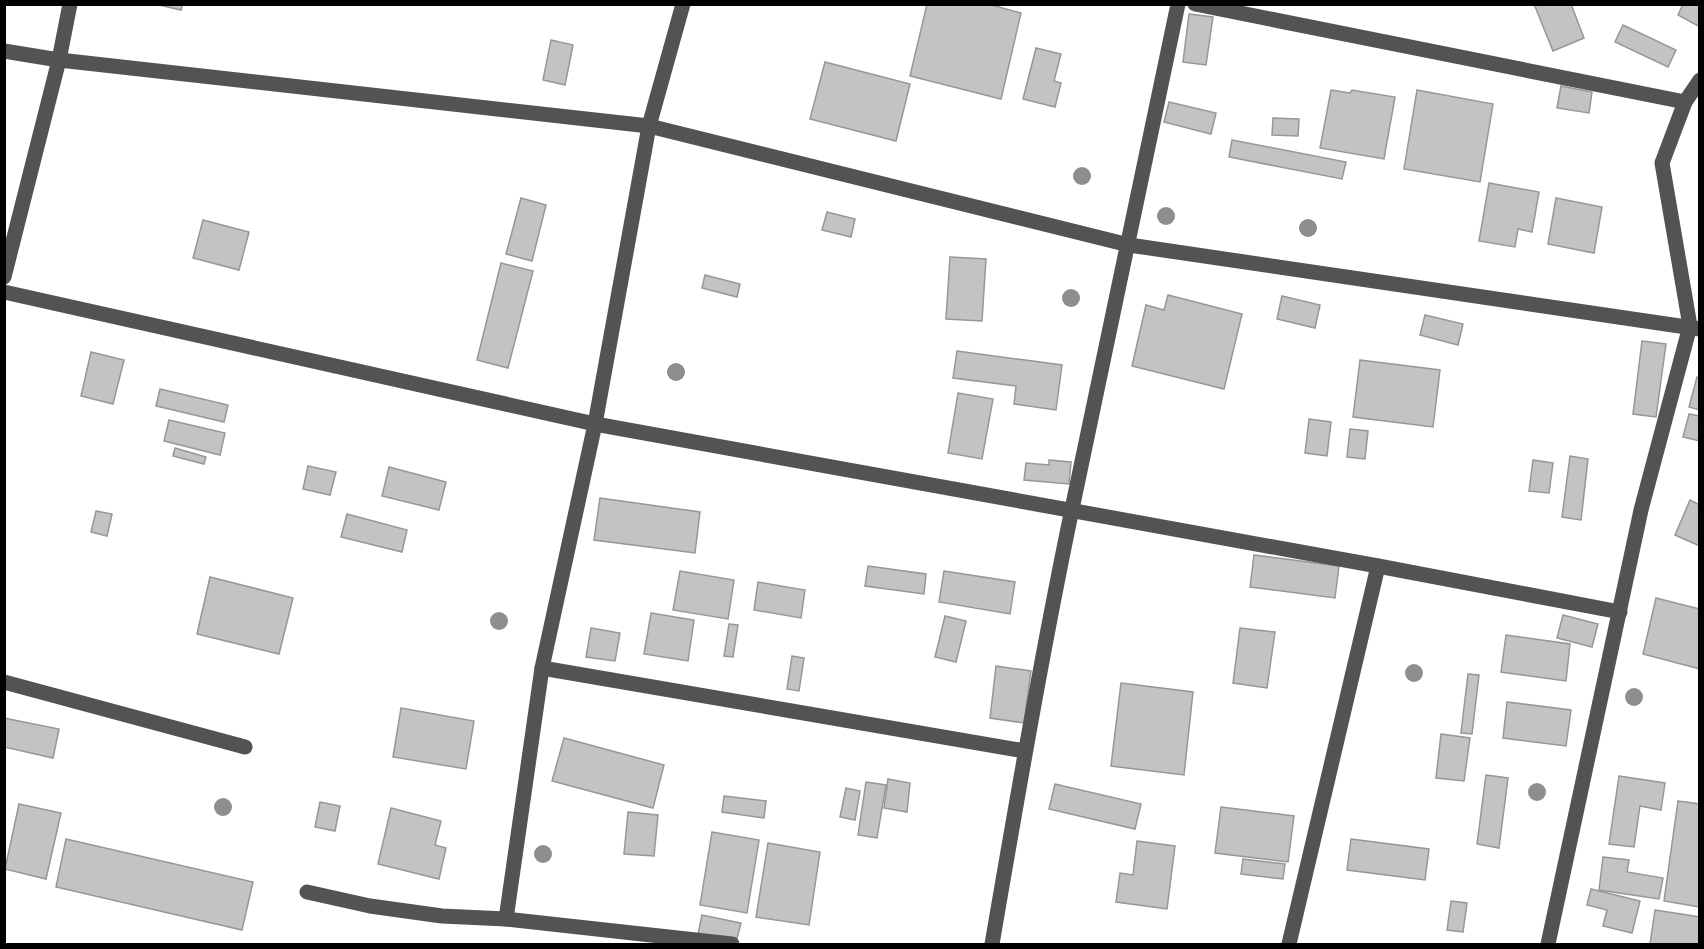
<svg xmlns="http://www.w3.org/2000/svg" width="1704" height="949" viewBox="0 0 1704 949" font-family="Rubik,sans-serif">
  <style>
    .building { fill: #c3c3c3; stroke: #979797; stroke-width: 1.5 }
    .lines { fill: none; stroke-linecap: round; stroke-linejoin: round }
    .minor { stroke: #535353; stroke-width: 15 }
    .tree { fill: #8e8e8e }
  </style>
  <rect width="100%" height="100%" fill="#fff"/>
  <g class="building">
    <polygon points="155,4 183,4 181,10"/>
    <polygon points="927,4 988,4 1021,13 1001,99 910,76"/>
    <polygon points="1534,4 1571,4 1584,38 1553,51"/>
    <polygon points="1683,4 1700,4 1700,27 1678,15"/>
    <polygon points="1189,14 1213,17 1206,65 1183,62"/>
    <polygon points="1623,25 1676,50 1668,67 1615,42"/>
    <polygon points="551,40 573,45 565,85 543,80"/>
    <polygon points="1036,48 1061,54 1054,81 1061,83 1055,107 1023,99"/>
    <polygon points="825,62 910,84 896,141 810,119"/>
    <polygon points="1561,86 1592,92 1589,113 1557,108"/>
    <polygon points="1331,90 1350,93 1352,90 1395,97 1384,159 1320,148"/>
    <polygon points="1417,90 1493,104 1480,182 1404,169"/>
    <polygon points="1169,102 1216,113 1211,134 1164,122"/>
    <polygon points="1273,118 1299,119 1298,136 1272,135"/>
    <polygon points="1232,140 1346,162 1342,179 1229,157"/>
    <polygon points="1489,183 1539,192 1532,232 1518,229 1515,247 1479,241"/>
    <polygon points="521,198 546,205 532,261 506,254"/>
    <polygon points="1556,198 1602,207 1594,253 1548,244"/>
    <polygon points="827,212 855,219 851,237 822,230"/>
    <polygon points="203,220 249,232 239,270 193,258"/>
    <polygon points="950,257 986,259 982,321 946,319"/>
    <polygon points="501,263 533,271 508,368 477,360"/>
    <polygon points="705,275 740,284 737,297 702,288"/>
    <polygon points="1168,295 1242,314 1224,389 1132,366 1146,305 1164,310"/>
    <polygon points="1282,296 1320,305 1315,328 1277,319"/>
    <polygon points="1425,315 1463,324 1458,345 1420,335"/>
    <polygon points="1642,341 1666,344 1656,417 1633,414"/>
    <polygon points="957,351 1062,365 1056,410 1014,404 1016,386 953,378"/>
    <polygon points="91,352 124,360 113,404 81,396"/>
    <polygon points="1360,360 1440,370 1433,427 1353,417"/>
    <polygon points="1697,377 1700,378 1700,410 1689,407"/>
    <polygon points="160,389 228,405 224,422 156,406"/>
    <polygon points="958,393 993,399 982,459 948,453"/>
    <polygon points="1689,414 1700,416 1700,441 1683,437"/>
    <polygon points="1309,419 1331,422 1327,456 1305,453"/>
    <polygon points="169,420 225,433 220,455 164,441"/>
    <polygon points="1350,429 1368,431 1365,459 1347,457"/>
    <polygon points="175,448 206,457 204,464 173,456"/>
    <polygon points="1570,456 1588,459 1581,520 1562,517"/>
    <polygon points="1049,460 1071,462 1069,484 1024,480 1026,463 1049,465"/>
    <polygon points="1533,460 1553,463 1549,493 1529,491"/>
    <polygon points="308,466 336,472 330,495 303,489"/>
    <polygon points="389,467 446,482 439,510 382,496"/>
    <polygon points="600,498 700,512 695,553 594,540"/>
    <polygon points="1690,500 1700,505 1700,546 1675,535"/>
    <polygon points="96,511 112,514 107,536 91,532"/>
    <polygon points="347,514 407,530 402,552 341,537"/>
    <polygon points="1254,555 1339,566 1335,598 1250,587"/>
    <polygon points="868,566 926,574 924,594 865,586"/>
    <polygon points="680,571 734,580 728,619 673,610"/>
    <polygon points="944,571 1015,582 1010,614 939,602"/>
    <polygon points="210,577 293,598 279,654 197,634"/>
    <polygon points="758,582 805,590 801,618 754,610"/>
    <polygon points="1656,598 1700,609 1700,669 1643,654"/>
    <polygon points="651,613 694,620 688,661 644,654"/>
    <polygon points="1563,615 1598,624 1592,647 1557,638"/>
    <polygon points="945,616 966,621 956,662 935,657"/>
    <polygon points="729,624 738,625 733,657 724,656"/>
    <polygon points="591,628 620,633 615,661 586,657"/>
    <polygon points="1240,628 1275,632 1267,688 1233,683"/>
    <polygon points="1506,635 1570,644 1566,681 1501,672"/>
    <polygon points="792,656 804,658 799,691 787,689"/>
    <polygon points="996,666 1031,671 1024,723 990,718"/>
    <polygon points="1468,674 1479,675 1472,734 1461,733"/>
    <polygon points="1121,683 1193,692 1184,775 1111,766"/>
    <polygon points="1507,702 1571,710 1566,746 1503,738"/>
    <polygon points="401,708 474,721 466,769 393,757"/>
    <polygon points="4,718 59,729 53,758 4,747"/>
    <polygon points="1441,734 1470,738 1464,781 1436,778"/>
    <polygon points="564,738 664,765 653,808 552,781"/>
    <polygon points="1486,775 1508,778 1499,848 1477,844"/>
    <polygon points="1619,776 1665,783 1661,810 1640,806 1634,847 1609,844"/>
    <polygon points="888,779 910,783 907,812 884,808"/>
    <polygon points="866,782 886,785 877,838 858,835"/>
    <polygon points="1055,784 1141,804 1135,829 1049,809"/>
    <polygon points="846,788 860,791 855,820 840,817"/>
    <polygon points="724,796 766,801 764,818 722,812"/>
    <polygon points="1678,801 1700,804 1700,907 1664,901"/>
    <polygon points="320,802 340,806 335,831 315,827"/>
    <polygon points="19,804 61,813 46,879 5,869"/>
    <polygon points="1221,807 1294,816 1288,862 1215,853"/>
    <polygon points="391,808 441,821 435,845 446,848 439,879 378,864"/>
    <polygon points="628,812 658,815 654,856 624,854"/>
    <polygon points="712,832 759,840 747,913 700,905"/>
    <polygon points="66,839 253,882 242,930 56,887"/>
    <polygon points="1351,839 1429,849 1425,880 1347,870"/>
    <polygon points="1137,841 1175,846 1167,909 1116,902 1120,873 1133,875"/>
    <polygon points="768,843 820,852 809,925 756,917"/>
    <polygon points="1603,857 1629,860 1627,872 1663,878 1659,899 1599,890"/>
    <polygon points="1243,859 1285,864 1283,879 1241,874"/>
    <polygon points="1591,889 1640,901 1632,933 1603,926 1607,910 1587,905"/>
    <polygon points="1451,901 1467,903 1463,932 1447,930"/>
    <polygon points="1655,910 1700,917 1700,944 1650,944"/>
    <polygon points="702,915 741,923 736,942 698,934"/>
  </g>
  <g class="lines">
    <g class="minor">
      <polyline points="1195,4 1685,102"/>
      <polyline points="4,51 59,60 649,126 1129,245 1700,329"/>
      <polyline points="4,277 59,60 70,4"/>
      <polyline points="4,292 595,424 1378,566 1620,612"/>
      <polyline points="542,668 1025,751"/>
      <polyline points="4,682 245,747"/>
      <polyline points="307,892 370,906 442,916 506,919 732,944"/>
      <polyline points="506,919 542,668 595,424 649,126 683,4"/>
      <path d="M 992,944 C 1017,799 1042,653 1072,509 C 1107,341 1144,173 1178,4"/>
      <polyline points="1289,944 1378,566"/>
      <polyline points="1548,944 1641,510 1690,326 1662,163 1685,102 1700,80"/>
    </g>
  </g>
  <g class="tree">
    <circle cx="1082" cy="176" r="9"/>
    <circle cx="1166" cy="216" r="9"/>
    <circle cx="1308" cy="228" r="9"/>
    <circle cx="1071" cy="298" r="9"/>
    <circle cx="676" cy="372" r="9"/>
    <circle cx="499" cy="621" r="9"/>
    <circle cx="1414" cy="673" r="9"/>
    <circle cx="1634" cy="697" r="9"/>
    <circle cx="1537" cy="792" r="9"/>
    <circle cx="223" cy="807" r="9"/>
    <circle cx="543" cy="854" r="9"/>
  </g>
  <rect width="1704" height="949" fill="none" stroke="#000000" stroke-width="12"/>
</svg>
